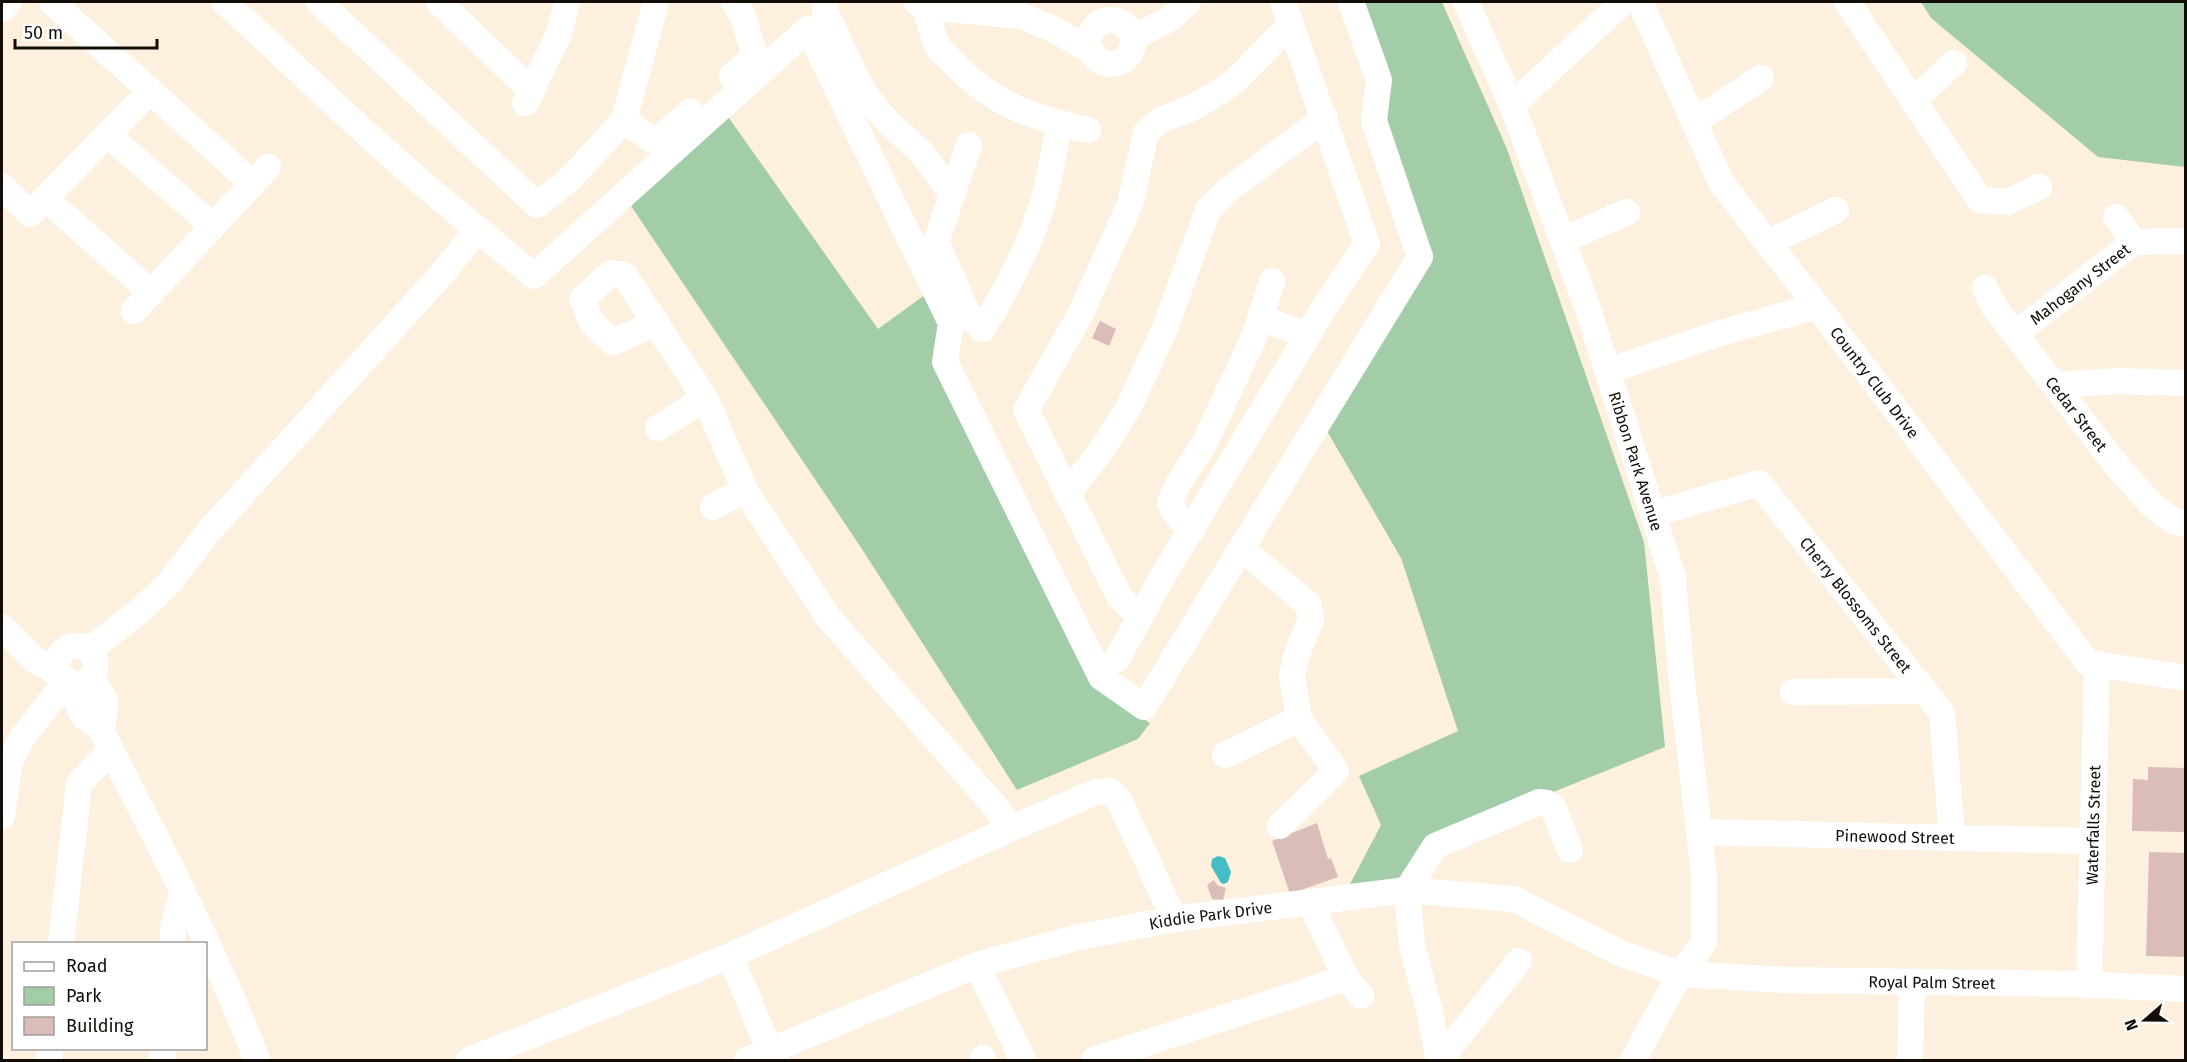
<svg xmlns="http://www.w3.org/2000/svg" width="2187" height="1062" viewBox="0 0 2187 1062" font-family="'Fira Sans',sans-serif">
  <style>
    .green { fill: #a2cda8 }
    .water { fill: #44bdc4 }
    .building { fill: #dabdb8 }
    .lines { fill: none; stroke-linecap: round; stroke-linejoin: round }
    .minor { stroke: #fff; stroke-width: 26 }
    .labels { text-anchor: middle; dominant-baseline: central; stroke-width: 6; stroke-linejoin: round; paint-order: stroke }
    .street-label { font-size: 16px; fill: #120d06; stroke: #fff }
  </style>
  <rect width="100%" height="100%" fill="#fdf0df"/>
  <g class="green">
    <polygon points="1365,2 1442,2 1507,149 1644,542 1665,747 1444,836 1397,886 1350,884 1381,825 1359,776 1458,731 1401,558 1327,431 1433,254 1383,120 1389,70"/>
    <polygon points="1921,2 2185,2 2185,167 2098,157 1931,18"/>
    <polygon points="724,111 878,329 926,294 1092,686 1150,723 1138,739 1017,790 860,546 627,200"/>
  </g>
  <polygon class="water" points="1218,856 1225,858 1231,872 1228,882 1224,884 1221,883 1211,866 1212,859"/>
  <g class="building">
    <polygon points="1100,321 1116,329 1109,346 1092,338"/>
    <polygon points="2148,767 2186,768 2186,832 2132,831 2133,779 2148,780"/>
    <polygon points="1317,823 1328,859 1331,858 1338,877 1290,894 1272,841"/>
    <polygon points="2149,852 2186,853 2186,957 2146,956"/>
    <polygon points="1214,880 1217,885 1226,888 1223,900 1212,899 1207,885"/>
  </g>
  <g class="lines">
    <g class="minor">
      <polyline points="52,2 253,184"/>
      <polyline points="225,2 370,137 430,190 534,276 808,29 951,323 945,362 1101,677 1144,707 1420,257 1374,121 1379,80 1351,2"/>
      <polyline points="319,2 537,205 569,180 624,120 656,2"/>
      <polyline points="439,2 532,91"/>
      <polyline points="825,2 825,11 858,82 870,101 887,121 923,154 952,194"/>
      <polyline points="917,2 925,7 1022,16 1055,30 1091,51"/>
      <path id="s1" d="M 1466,2 L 1512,105 L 1588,309 L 1673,578 L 1681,673 L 1704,875 L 1704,942 L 1680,974 L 1633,1060"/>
      <path id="s2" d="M 1640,2 L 1722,184 L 1817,306 L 2088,663 L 2186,678"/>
      <polyline points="1847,2 1980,200 2008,202 2039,187"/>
      <path d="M 925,7 C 929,19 932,35 938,47 C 942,53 949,58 954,63 C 993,106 1034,117 1088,130"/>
      <polyline points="2,9 9,2"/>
      <circle cx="1111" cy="42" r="22"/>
      <polyline points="1133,38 1171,18 1188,2"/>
      <polyline points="732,76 755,56 742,14 734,2"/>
      <polyline points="1913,101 1954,63"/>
      <polyline points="525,103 559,34 567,2"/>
      <polyline points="1512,105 1623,2"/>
      <polyline points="624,120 655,142 690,112"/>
      <polyline points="1695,121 1761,78"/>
      <polyline points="108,135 213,226"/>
      <path d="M 969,145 L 936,242 L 968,314 L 982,329 C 1007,290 1028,250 1042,205 C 1050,178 1054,150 1060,123"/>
      <polyline points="2,186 30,214 150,91"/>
      <polyline points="46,199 152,293"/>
      <polyline points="2116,217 2134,242"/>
      <polyline points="1563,240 1627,212"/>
      <polyline points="1768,243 1836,210"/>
      <path id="s3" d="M 1985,288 L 1994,307 L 2118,467 L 2152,505 L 2175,522 L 2186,523"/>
      <polyline points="134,311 268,167"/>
      <polyline points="1260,317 1307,336"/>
      <polyline points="657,323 613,342 592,323 582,299 611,273 624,275 705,398 745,490 828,617 993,804 1012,828"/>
      <path id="s4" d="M 2015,334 L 2134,242 L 2186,241"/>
      <polyline points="1608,371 1717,334 1817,306"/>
      <polyline points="2055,385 2119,381 2186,383"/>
      <polyline points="658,428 705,398"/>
      <polyline points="1067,494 1098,455 1129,407 1165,328 1208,210 1228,190 1325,118"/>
      <polyline points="713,507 745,490"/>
      <path id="s5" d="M 1653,514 L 1759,483 L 1942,713 L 1952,838"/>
      <path d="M 1192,530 C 1182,521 1174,515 1170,502 L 1177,486 L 1204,444 L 1254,337 L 1272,281"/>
      <polyline points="1242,549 1308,604 1311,619 1296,657 1292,675 1299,719 1336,771 1280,826"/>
      <polyline points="1140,618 1119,596 1026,410 1080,315 1130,204 1146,133 1160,120 1192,108 1216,94 1237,79 1291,24"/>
      <polyline points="2,627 35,660 60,674"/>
      <polyline points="89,650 142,609 168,584 210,530 441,275 478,229"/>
      <polyline points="1117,659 1164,574 1326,305 1367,244 1283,2"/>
      <polyline points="92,677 105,701 102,732"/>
      <path d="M 69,683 C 104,692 103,643 75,646 C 69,646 63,650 60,656 C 58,660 57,665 58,669 C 60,677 66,678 70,684 C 76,692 76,705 82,714 C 88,721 98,725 103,733 C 106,738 108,744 111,750"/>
      <polyline points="1793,692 1924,691"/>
      <polyline points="1225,755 1299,719"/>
      <polyline points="2,816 10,761 22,738 66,681"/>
      <path id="s6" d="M 1699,832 L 2092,841"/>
      <polyline points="1310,902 1346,978 1361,996"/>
      <path d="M 61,944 L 79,784 L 111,750 C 163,852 216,953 257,1060"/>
      <polyline points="172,944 174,922 183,891"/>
      <polyline points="730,956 774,1060"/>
      <polyline points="977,965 1023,1060"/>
      <path id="s7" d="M 2089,985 L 2097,664"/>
      <polyline points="49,1060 50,1048"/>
      <polyline points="162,1060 163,1048"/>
      <polyline points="469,1060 730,956 1012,828 1096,792 1110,791 1119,800 1174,919"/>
      <path id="s8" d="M 747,1060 L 977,965 L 1075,938 L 1174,919 L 1407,890 L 1514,899 L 1622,954 L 1680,974 L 1785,980 L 2074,984 L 2186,989"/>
      <polyline points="983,1060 983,1058"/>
      <polyline points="1094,1060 1346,978"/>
      <polyline points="1439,1060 1429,1009 1412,946 1407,890 1435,846 1539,802 1547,803 1553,807 1570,850"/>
      <polyline points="1440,1060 1519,961"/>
      <polyline points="1910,1060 1912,982"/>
    </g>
  </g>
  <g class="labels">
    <g class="street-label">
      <text stroke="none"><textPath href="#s4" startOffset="82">Mahogany Street</textPath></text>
      <text stroke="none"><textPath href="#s2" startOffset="450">Country Club Drive</textPath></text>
      <text stroke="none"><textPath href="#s3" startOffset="156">Cedar Street</textPath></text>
      <text stroke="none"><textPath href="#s1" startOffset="490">Ribbon Park Avenue</textPath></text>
      <text stroke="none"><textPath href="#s5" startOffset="266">Cherry Blossoms Street</textPath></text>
      <text stroke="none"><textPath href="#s7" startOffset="160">Waterfalls Street</textPath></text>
      <text stroke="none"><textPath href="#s6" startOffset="196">Pinewood Street</textPath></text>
      <text stroke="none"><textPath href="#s8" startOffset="488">Kiddie Park Drive</textPath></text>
      <text stroke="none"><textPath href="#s8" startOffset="1228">Royal Palm Street</textPath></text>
    </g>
  </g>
  <rect width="2187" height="1062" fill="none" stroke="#120d06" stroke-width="6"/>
  <rect x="12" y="942" width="195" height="108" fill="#ffffff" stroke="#a09e9b" stroke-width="1.5"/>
  <rect x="24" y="962" width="30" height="9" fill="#ffffff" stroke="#a09e9b" stroke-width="1.5"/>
  <text x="66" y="972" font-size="18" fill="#120d06">Road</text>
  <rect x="24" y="987" width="30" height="18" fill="#a2cda8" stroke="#a09e9b" stroke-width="1.5"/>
  <text x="66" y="1002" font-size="18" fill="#120d06">Park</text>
  <rect x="24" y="1017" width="30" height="18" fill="#dabdb8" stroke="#a09e9b" stroke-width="1.5"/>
  <text x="66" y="1032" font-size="18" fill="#120d06">Building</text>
  <g transform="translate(2145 1020) rotate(250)" stroke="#ffffff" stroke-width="4.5" paint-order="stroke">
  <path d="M0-4.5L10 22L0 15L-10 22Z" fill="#120d06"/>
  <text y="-9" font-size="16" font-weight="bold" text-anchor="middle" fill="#120d06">N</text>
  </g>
  <path d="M15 39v9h142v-9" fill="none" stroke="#120d06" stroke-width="3"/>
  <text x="24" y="39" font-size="18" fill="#120d06" stroke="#ffffff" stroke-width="4.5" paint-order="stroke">50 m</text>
</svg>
